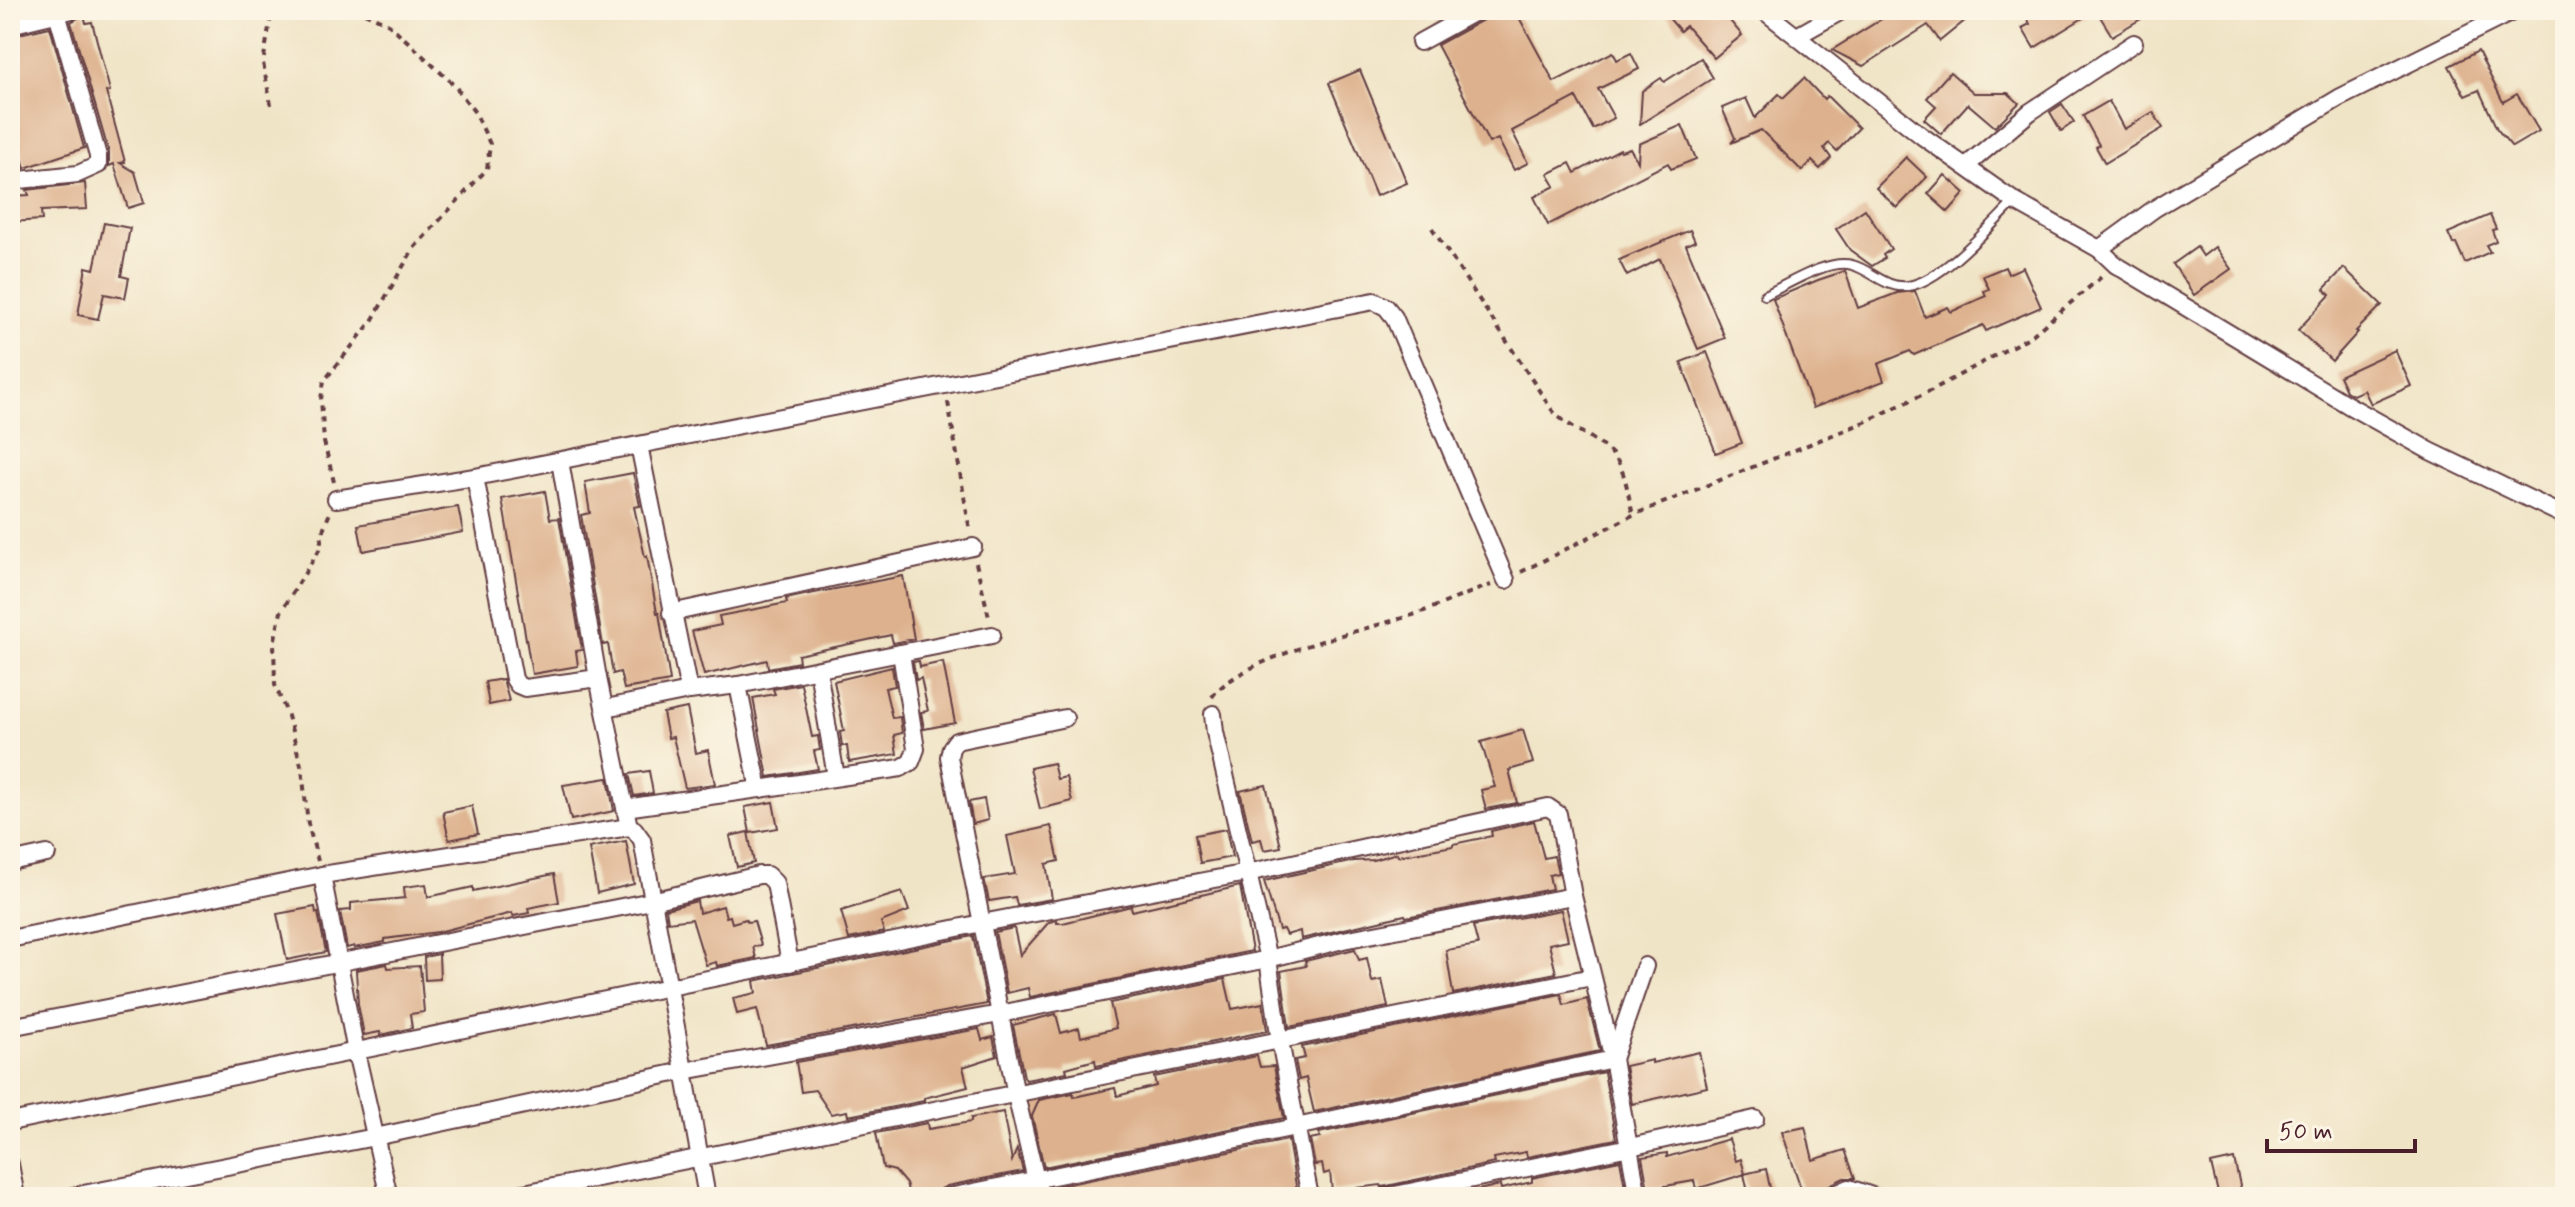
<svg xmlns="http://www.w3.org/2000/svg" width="2575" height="1207" viewBox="0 0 2575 1207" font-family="Mynerve,sans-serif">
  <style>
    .building { fill: #ddb18d }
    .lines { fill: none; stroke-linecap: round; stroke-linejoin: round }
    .lane-casing { stroke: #633d42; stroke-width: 12 }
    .street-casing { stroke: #633d42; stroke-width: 20 }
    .path { stroke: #633d42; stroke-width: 4; stroke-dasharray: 6 6; stroke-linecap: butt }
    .lane { stroke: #fff; stroke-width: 8 }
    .street { stroke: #fff; stroke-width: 16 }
  </style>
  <rect width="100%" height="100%" fill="#fcf5e5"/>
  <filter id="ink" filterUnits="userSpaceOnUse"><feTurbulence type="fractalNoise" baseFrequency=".0125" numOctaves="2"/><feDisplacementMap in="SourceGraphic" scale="16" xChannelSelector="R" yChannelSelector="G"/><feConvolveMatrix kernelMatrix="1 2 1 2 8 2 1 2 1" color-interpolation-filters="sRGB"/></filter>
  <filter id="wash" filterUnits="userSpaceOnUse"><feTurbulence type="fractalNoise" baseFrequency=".006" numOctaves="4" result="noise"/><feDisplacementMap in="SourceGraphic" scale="32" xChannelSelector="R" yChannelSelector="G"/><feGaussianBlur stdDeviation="1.8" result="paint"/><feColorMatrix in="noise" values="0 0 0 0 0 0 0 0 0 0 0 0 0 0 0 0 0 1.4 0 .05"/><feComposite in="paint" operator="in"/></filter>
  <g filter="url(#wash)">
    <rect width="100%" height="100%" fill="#f0e4c6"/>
    <g id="blocks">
      <g class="building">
        <polygon points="83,10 86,23 92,22 110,91 106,92 125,162 120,163 135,172 144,203 128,208 114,164 109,166 109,153 71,22 80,17"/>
        <polygon points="1501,10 1515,10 1554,82 1613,52 1617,60 1631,53 1639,69 1598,89 1614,118 1593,129 1576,97 1512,131 1528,163 1514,170 1498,139 1489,143 1437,45"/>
        <polygon points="1662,10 1721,10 1742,35 1714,58 1686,26 1680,31"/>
        <polygon points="1896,10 1978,10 1940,41 1928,25 1863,66 1832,50"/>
        <polygon points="2041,10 2156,10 2112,36 2096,10 2034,48 2022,28 2030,24 2027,18"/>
        <polygon points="50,27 84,148 25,168 20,151 13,145 10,136 10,36"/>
        <polygon points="2478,51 2503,102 2517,94 2539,131 2512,147 2497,129 2479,90 2465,96 2449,66"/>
        <polygon points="1701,58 1713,78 1640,124 1642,91 1661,78 1664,82"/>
        <polygon points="1360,70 1407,183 1376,196 1329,83"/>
        <polygon points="1950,72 1974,93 2008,93 2019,103 1995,127 1968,104 1941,134 1924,119 1936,106 1927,98"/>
        <polygon points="1804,78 1824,99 1827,96 1859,128 1837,151 1829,143 1824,148 1831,158 1820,169 1812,161 1802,171 1761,130 1731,143 1735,138 1722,108 1746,98 1755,118 1779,94 1783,98"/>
        <polygon points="2109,101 2124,129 2153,112 2163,128 2105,163 2096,147 2099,145 2083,116"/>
        <polygon points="2062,104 2074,122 2061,131 2050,112"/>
        <polygon points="1682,125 1696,159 1671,169 1668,163 1548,225 1534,197 1555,186 1548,174 1570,163 1575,173 1620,149 1621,151 1630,148 1638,162 1639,144"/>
        <polygon points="1906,157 1927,177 1897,208 1876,188"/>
        <polygon points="1945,175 1965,193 1948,212 1928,194"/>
        <polygon points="85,183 87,209 41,211 42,220 10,222 10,196 29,195 27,190"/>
        <polygon points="1865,209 1891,249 1883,255 1885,258 1872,266 1850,250 1836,229"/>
        <polygon points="2490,215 2496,229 2492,230 2496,241 2486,245 2490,252 2465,263 2456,243 2453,244 2448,233"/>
        <polygon points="104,223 130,228 121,276 129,278 125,298 104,294 98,319 78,315 86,267 94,269"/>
        <polygon points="1690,230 1695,241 1686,245 1725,338 1698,349 1660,259 1627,276 1619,260"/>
        <polygon points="2197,247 2203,256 2215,247 2231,269 2194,295 2173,264"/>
        <polygon points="2005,267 2008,274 2023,267 2041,307 1986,331 1983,325 1914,355 1910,351 1878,364 1884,381 1813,408 1773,299 1818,280 1845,271 1858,308 1897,293 1915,291 1925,317 1948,307 1951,312 1986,296 1984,291 1989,289 1983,276"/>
        <polygon points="2344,268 2382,305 2356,331 2358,332 2332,361 2298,330 2330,295 2324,289"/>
        <polygon points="2395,350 2411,386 2371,404 2364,390 2353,395 2346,391 2339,376"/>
        <polygon points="1707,352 1742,443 1716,453 1681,362"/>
        <polygon points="633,473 640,506 634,507 645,557 647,556 657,613 659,613 670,681 624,689 620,672 613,674 608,644 603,645 581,515 590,513 585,482"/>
        <polygon points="545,491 550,519 559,518 582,650 576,651 578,666 532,674 502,499"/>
        <polygon points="458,507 463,532 363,551 358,525"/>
        <polygon points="903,576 914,639 893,643 891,635 798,655 799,662 768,668 767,660 704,675 692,631 721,625 719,616 787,603 786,599 804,595"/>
        <polygon points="919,661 920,667 943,662 955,723 924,729 921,712 928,711 921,678 916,680 913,662"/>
        <polygon points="892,667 895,686 885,688 892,718 900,717 902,733 894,735 897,754 849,762 847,746 842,746 840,732 844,731 834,681"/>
        <polygon points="503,679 509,701 489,705 485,682"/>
        <polygon points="801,684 812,737 818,736 820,750 814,751 818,769 768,777 753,698 775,694 773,689"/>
        <polygon points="687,708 696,753 708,750 715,784 685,788 673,737 668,738 663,713"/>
        <polygon points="1523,730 1533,763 1509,770 1517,803 1486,809 1481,790 1495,787 1481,742"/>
        <polygon points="1053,763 1057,779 1066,777 1072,801 1040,809 1030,768"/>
        <polygon points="649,771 653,793 634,796 629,774"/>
        <polygon points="608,778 614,811 571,820 563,785"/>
        <polygon points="1266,785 1281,847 1264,850 1261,839 1252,841 1240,791"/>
        <polygon points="984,799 988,820 973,824 969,802"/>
        <polygon points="773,802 778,828 750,833 745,807"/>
        <polygon points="472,806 478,834 449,840 443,812"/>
        <polygon points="1534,821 1544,858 1554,856 1558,873 1549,875 1552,889 1406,917 1405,915 1301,939 1300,931 1286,935 1283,929 1279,930 1264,881 1354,861 1373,860 1397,853 1398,856 1453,846 1453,844 1492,836 1491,831"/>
        <polygon points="1051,826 1059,861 1046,864 1052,899 1017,905 1015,897 989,901 984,879 1015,874 1007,836"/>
        <polygon points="1226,829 1232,857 1200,863 1195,835"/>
        <polygon points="748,832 754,863 737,867 730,836"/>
        <polygon points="626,841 634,884 597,893 589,848"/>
        <polygon points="554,874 559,902 528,908 529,913 513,916 512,913 438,932 385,939 385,942 354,948 354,946 347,948 340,911 351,910 351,903 405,898 404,887 426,884 428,897 473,887 473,891"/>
        <polygon points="1240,886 1252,951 1030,997 1028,988 1007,993 995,932 1014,928 1020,955 1049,922 1057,920 1057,923 1063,923 1131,906 1132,911"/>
        <polygon points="902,892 909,911 881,922 884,932 849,939 841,911"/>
        <polygon points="697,901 699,913 723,906 726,917 730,916 732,923 746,919 748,922 754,921 761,945 753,947 756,958 717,966 716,962 706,965 692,919 668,922 666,909"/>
        <polygon points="315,907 316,913 318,913 326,952 287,960 277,914"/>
        <polygon points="1561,910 1568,940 1549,944 1556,973 1453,994 1446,950 1478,945 1473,926"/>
        <polygon points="973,936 987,1004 766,1045 757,1009 737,1014 733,998 756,993 754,981"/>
        <polygon points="1355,949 1359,960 1367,958 1372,982 1382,980 1388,1007 1289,1027 1281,971 1306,966 1305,961"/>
        <polygon points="439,954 440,979 425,980 424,957"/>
        <polygon points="387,964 388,968 420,966 424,1012 410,1014 412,1028 381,1035 380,1032 364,1035 358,1004 356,970"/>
        <polygon points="1225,979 1232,1009 1263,1003 1267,1031 1096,1066 1095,1060 1066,1068 1067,1072 1026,1080 1024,1077 1013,1025 1056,1014 1061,1033 1079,1028 1081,1037 1116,1028 1110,1003"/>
        <polygon points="1561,994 1564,1005 1587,999 1600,1051 1314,1112 1306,1078 1299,1080 1295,1060 1305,1058 1302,1047"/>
        <polygon points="979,1029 982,1040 993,1037 997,1056 963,1067 968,1087 924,1098 924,1101 848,1116 847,1111 831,1114 815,1090 801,1092 796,1062"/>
        <polygon points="1699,1052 1707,1087 1632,1104 1625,1066 1652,1060 1652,1063"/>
        <polygon points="1257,1056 1260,1067 1274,1066 1284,1118 1044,1167 1032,1116 1039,1100 1073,1093 1074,1097 1115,1088 1117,1096 1156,1086 1154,1077"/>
        <polygon points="1604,1072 1616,1139 1527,1157 1526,1152 1494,1158 1495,1163 1382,1187 1381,1185 1332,1191 1330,1172 1324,1174 1322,1164 1315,1165 1310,1139 1320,1137 1319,1133"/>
        <polygon points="1003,1112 1012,1161 1017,1149 1023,1171 947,1186 941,1189 938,1197 920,1197 920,1194 910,1197 906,1184 895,1171 883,1168 876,1133 927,1123 928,1129 971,1122 971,1118"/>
        <polygon points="1805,1127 1813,1160 1845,1150 1855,1178 1844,1178 1804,1197 1782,1132"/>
        <polygon points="1729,1139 1736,1161 1741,1159 1745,1174 1696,1189 1694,1181 1648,1189 1642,1157 1667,1153 1667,1157"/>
        <polygon points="1288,1140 1298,1197 1051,1197 1049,1188"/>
        <polygon points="2234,1159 2242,1194 2219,1197 2211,1164"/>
        <polygon points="1620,1160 1626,1192 1620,1193 1621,1197 1449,1197 1500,1185 1501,1189 1532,1182 1532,1178"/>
        <polygon points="1766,1169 1772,1197 1749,1197 1744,1174"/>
      </g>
    </g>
  </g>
  <g filter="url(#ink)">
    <use href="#blocks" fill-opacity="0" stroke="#633d42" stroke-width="2"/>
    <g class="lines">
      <g class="lane-casing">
        <path id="lane" d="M 1765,295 C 1787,285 1828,258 1852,265 C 1872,270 1885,289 1908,286 C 1942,281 1990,226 2014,202"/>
      </g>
      <g class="street-casing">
        <g id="street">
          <polyline points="1763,10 1922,136 2014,201 2099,249 2116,265 2348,405 2430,451 2565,516"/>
          <polyline points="10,25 72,10"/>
          <polyline points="1797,36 1843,10"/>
          <polyline points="1420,42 1478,10"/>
          <polyline points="10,155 17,181"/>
          <polyline points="1966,166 2030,112 2134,43"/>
          <polyline points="10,181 78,174 98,165 98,156 57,13"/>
          <polyline points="2099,249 2154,209 2339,98 2516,10"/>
          <polyline points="639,445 689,691"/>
          <polyline points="560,461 598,678"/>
          <polyline points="475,477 514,679 518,685 525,688 598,678 629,827"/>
          <polyline points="336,499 475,477 1374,301 1386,307 1394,317 1506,580"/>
          <polyline points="671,613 973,547"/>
          <polyline points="818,670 836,777"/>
          <polyline points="606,708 689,691 738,685 992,635"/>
          <polyline points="1213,714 1215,732 1268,959 1280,1041 1310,1197"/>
          <polyline points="759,789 901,768 911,762 916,749 901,653"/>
          <polyline points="625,808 759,789 738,685"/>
          <polyline points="10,862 47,854"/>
          <polyline points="322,875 356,1052 389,1197"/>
          <polyline points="10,939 322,875 629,827 634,829 642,840 707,1197"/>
          <polyline points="10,1027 652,901 759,875 767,875 775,883 790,963"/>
          <polyline points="10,1122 982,923 1247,873 1548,807 1558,814 1573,896 1613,1059 1638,1197"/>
          <polyline points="10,1164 16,1197"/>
          <polyline points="68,1197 375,1137 684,1071 1000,1014 1268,959 1343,940 1573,896"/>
          <polyline points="504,1197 1592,977"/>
          <polyline points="949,1197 1296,1127 1613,1059 1645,966"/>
          <polyline points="1040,1197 1016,1095 949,757 951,748 956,741 1065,718"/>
          <polyline points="1385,1197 1630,1147 1755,1119"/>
          <polyline points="1829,1197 1849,1188 1875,1197"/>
        </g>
      </g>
      <g class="path">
        <polyline points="271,105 263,63 272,10"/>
        <path d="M 1432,228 L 1552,410 C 1570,430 1595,436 1613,455 C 1626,470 1628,496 1633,515"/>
        <polyline points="948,402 970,531"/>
        <polyline points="334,482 324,442 321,399 324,381 372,321 413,249 487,169 490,144 476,114 455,86 389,24 358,10"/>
        <polyline points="976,563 989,617"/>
        <polyline points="1521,572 1633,515 1865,422 1932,390 2031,336 2105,274"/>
        <path d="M 1212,697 C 1242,656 1365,630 1416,614 C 1441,605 1465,594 1491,585"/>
        <polyline points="318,861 308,824 302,769 288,716 275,685 274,643 281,612 319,550 324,527 330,513"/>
      </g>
      <use href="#lane" class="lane"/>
      <use href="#street" class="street"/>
    </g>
  </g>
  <rect width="2575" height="1207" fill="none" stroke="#fcf5e5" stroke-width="40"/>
  <path d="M2267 1139v12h148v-12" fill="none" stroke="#4a1f2b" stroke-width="4"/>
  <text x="2279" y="1139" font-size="24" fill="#4a1f2b" stroke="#fcf5e5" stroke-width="6" paint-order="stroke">50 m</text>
</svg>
